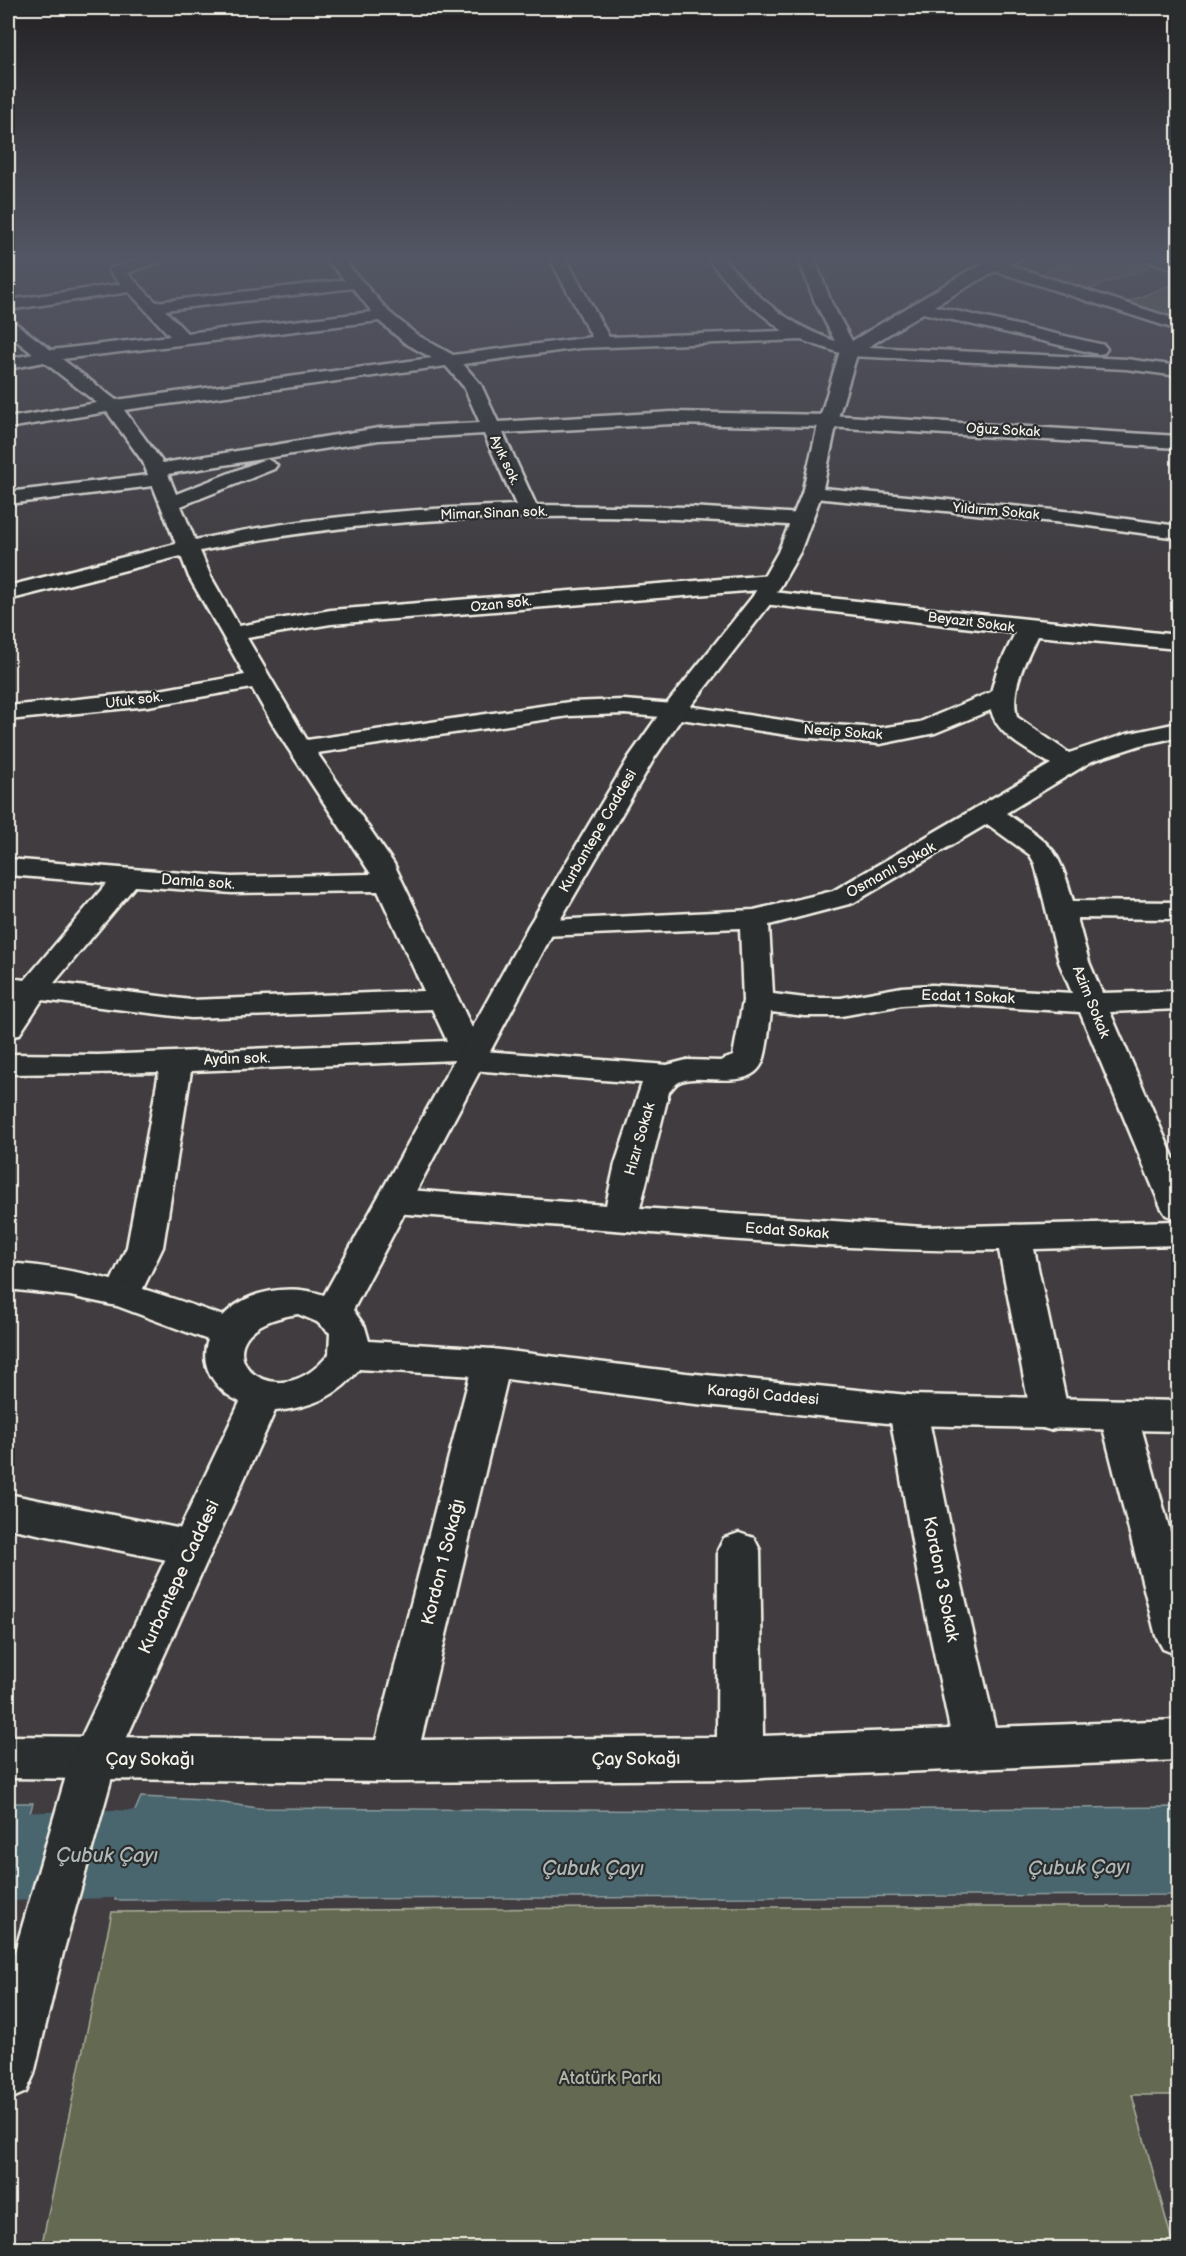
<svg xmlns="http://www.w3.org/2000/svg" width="1186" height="2256" viewBox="0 0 1186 2256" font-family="'Balsamiq Sans',sans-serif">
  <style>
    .green { fill: #636b51; stroke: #acae9c; stroke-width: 1.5 }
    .water { fill: #49656d; stroke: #8d9d9e; stroke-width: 1.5 }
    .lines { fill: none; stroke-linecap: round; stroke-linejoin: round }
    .river { fill: #49656d; fill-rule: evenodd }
    .minor-casing { stroke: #f4f1e8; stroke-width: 5 }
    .major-casing { stroke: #f4f1e8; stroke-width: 5 }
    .minor { fill: #2a2d2e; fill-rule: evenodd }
    .major { fill: #2a2d2e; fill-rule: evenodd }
    .labels { text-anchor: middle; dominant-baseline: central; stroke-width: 4.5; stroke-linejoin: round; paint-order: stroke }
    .far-street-label { font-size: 14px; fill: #f4f1e8; stroke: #2a2d2e }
    .street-label { font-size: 15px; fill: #f4f1e8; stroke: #2a2d2e }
    .near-street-label { font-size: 18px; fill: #f4f1e8; stroke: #2a2d2e }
    .near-park-label { font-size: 18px; fill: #b3b5a4; stroke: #2a2d2e }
    .near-water-label { font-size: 20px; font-style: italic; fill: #b0b9b7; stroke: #2a2d2e }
  </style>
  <rect width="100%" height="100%" fill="#403c40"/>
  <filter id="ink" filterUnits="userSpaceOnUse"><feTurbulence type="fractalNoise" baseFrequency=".0167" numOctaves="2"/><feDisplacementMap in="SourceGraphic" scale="12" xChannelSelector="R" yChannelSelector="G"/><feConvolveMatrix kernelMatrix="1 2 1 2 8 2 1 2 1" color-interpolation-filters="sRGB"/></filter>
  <g filter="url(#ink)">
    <g class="green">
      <polygon points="1078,257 1135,257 1159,263 1084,291 1037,276"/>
      <polygon points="1178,282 1178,306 1174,308 1178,310 1178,320 1125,303"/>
      <polygon points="727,1907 1178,1907 1178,2095 1132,2095 1174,2248 41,2248 112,1912"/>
    </g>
    <g class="water">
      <polygon points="141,1797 203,1800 258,1808 722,1811 1178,1807 1178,1895 115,1900 128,1827"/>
      <polygon points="8,1803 33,1803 8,1889"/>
    </g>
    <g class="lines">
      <polygon class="river" points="112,1810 213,1813 246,1826 260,1857 246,1888 213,1901 112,1898 8,1901 8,1813"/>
      <g class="minor-casing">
        <g id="minor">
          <path d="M 144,257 L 168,257 L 165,260 L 127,273 L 156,302 L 345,280 L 324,257 L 341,257 L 389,312 L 417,335 L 453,355 L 592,337 L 549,257 L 565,257 L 609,337 L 783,331 L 740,297 L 706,257 L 722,257 C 757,297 784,323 835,341 L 815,302 L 798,257 L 814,257 L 831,302 L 852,341 L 968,271 L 1000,257 L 1022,257 L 1009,265 L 1178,320 L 1178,330 L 995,271 L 934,306 L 1104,345 L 1107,349 L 1104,353 L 1098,354 L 923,313 L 868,347 L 1126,359 L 1178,366 L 1178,376 L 1126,369 L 849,356 L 801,340 L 580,348 L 463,364 L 481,385 L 498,422 L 672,412 L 828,415 L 1178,436 L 1178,448 L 828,427 L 672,424 L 503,433 L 536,505 L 689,507 L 803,514 L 810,516 L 813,520 L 810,524 L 803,526 C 602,512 398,509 200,551 L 211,577 L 239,626 L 331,610 L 772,575 L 780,577 L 783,582 L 780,587 L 772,589 L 331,624 L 247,638 L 307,740 L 569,702 L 624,700 L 674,704 L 801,723 L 880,728 L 920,722 L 991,692 L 997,671 L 1015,633 L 755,603 L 752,598 L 755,593 L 763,591 L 1178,635 L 1178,649 L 1037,636 C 1025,662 1010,689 1017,717 L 1069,753 L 1126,734 L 1178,723 L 1178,737 L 1141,745 L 1092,761 L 1006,813 C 1051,845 1058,845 1073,901 L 1178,902 L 1178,919 L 1077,918 L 1089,962 L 1102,993 L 1178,991 L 1178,1009 L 1110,1012 L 1178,1168 L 1178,1219 L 1166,1215 L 1161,1207 L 1080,1012 L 932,1003 L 902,1005 L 841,1016 L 805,1016 L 771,1012 C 769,1027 768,1044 764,1058 C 753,1095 701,1071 679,1082 C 675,1084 672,1089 669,1092 L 640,1208 L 924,1227 L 1178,1221 L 1178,1245 L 1034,1249 L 1069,1415 L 1064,1426 L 1050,1430 L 1036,1426 L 1031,1415 L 999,1250 C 895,1252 793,1244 690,1236 C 592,1228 493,1221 395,1213 L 383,1209 L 378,1201 L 383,1193 L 395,1189 L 606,1205 L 615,1164 L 642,1083 L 471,1070 L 460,1067 L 455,1060 L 191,1071 L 163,1247 L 136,1303 L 123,1307 L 110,1303 L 105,1294 L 127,1247 L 159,1072 L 8,1074 L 8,1054 L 98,1055 L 447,1041 L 432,1009 L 191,1018 L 42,1000 L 19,1035 L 8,1037 L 8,1006 L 13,997 L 8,996 L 8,978 L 25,980 L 107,883 L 8,875 L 8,859 L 232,877 L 371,874 L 276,730 L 252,688 L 148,706 L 8,720 L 8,706 L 148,692 L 245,675 L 189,577 L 181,556 L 8,600 L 8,586 L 176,544 L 153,486 L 8,504 L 8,492 L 148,475 L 143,462 L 107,412 L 8,428 L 8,418 L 97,403 L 44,362 L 8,369 L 8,359 L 33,354 L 8,334 L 8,321 L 14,322 L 51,350 L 170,336 L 129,292 L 8,310 L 8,300 L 121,284 L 109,271 L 111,268 ZM 353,288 L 372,312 L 187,333 L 165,310 ZM 379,321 L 405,343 L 432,358 L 116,400 L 62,359 ZM 446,366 L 464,387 L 480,423 L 379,428 L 163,463 L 124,410 ZM 484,434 L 516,505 C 408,509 301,517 195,540 L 181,506 L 274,469 L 277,465 L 267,459 L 260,461 L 176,494 L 168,474 L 379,440 ZM 991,710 C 997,736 1029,751 1051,764 L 833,891 L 754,910 L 532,921 L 528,927 L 532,933 L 542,936 L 740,928 L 743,1001 L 733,1056 L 720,1061 L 687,1060 L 667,1065 L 483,1051 L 394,864 L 317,753 L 569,716 L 624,714 L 674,718 L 801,737 L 880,744 L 935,733 ZM 987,824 L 1030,855 L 1035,864 L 1059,962 L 1072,993 L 932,985 L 902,987 L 841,998 L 805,998 L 773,994 L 769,925 L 853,903 ZM 135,886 L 232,893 L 378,891 L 424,991 L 191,1000 L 54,983 Z"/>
          <polygon points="1142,257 1168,257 1178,260 1178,270 1145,260"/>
          <polygon points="812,487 1074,512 1178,526 1178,538 1074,524 805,497 802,493 805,489"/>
          <polygon points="492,1349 505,1353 511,1363 421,1740 717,1737 718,1550 724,1538 739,1533 754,1538 760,1550 763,1736 950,1729 918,1576 889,1410 894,1399 908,1395 922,1399 927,1410 960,1576 995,1727 1178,1720 1178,1760 740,1779 393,1782 8,1778 8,1736 376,1740 473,1363 479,1353"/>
          <polygon points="1119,1401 1133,1405 1138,1416 1178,1560 1178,1655 1163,1649 1156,1636 1100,1416 1105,1405"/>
          <polygon points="8,1494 192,1531 207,1536 213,1548 207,1560 192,1565 8,1528"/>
        </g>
      </g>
      <g class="major-casing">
        <path id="major" d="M 849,346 L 858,351 L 837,421 L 822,493 L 800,552 L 771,603 L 683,716 L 655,757 L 556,927 L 353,1310 L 365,1327 L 369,1341 L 492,1349 L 686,1373 L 908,1395 L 1178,1401 L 1178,1431 L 908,1425 L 686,1403 L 492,1377 L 359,1369 C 339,1397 308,1408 275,1411 L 117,1759 L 63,1953 L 34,2074 L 26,2092 L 8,2100 L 8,1975 L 71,1759 L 240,1402 C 216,1391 198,1366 208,1340 L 117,1306 L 70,1296 L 8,1289 L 8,1263 C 88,1269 148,1289 223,1316 C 248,1289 291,1284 324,1295 L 528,927 L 629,757 L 665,706 L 753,596 L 778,552 L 802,493 L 819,421 L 840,351 ZM 298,1314 L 317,1322 L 330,1333 L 329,1354 C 268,1430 185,1330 298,1314 Z"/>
      </g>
      <use href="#minor" class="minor"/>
      <use href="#major" class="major"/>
    </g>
  </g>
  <linearGradient id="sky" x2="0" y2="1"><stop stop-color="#232123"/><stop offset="0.45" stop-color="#535664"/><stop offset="1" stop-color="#535664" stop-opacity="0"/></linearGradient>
  <rect width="1186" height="573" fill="url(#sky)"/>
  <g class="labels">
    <g class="far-street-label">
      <text transform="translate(1003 430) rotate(3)">Oğuz Sokak</text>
      <text transform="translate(505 460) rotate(65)">Ayık sok.</text>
      <text transform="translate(996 511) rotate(5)">Yıldırım Sokak</text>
      <text transform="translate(494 513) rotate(-2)">Mimar Sinan sok.</text>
      <text transform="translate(501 604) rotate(-6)">Ozan sok.</text>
      <text transform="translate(971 622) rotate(7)">Beyazıt Sokak</text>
      <text transform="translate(134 700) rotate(-7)">Ufuk sok.</text>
      <text transform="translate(843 732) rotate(4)">Necip Sokak</text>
    </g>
    <g class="street-label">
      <text transform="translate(598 831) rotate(-60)">Kurbantepe Caddesi</text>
      <text transform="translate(891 870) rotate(-29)">Osmanlı Sokak</text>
      <text transform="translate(198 882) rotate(4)">Damla sok.</text>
      <text transform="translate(968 997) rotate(2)">Ecdat 1 Sokak</text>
      <text transform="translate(1091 1002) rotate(68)">Azim Sokak</text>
      <text transform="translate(237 1059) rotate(-2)">Aydın sok.</text>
      <text transform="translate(640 1139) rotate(-74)">Hızır Sokak</text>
      <text transform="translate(787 1231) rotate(4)">Ecdat Sokak</text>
      <text transform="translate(763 1395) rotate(5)">Karagöl Caddesi</text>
    </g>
    <g class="near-street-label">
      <text transform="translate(443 1562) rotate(-76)">Kordon 1 Sokağı</text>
      <text transform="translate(179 1577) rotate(-65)">Kurbantepe Caddesi</text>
      <text transform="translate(941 1579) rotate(79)">Kordon 3 Sokak</text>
      <text x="150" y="1759">Çay Sokağı</text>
      <text transform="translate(636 1759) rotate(-1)">Çay Sokağı</text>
    </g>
    <g class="near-park-label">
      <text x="610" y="2078">Atatürk Parkı</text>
    </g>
    <g class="near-water-label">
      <text x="107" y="1856">Çubuk Çayı</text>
      <text transform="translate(1079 1868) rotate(-1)">Çubuk Çayı</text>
      <text x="593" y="1869">Çubuk Çayı</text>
    </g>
  </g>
  <rect width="1186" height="2256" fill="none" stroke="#2a2d2e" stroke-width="30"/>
  <rect x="15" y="15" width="1156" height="2226" fill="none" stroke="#f4f1e8" stroke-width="2" filter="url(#ink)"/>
</svg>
